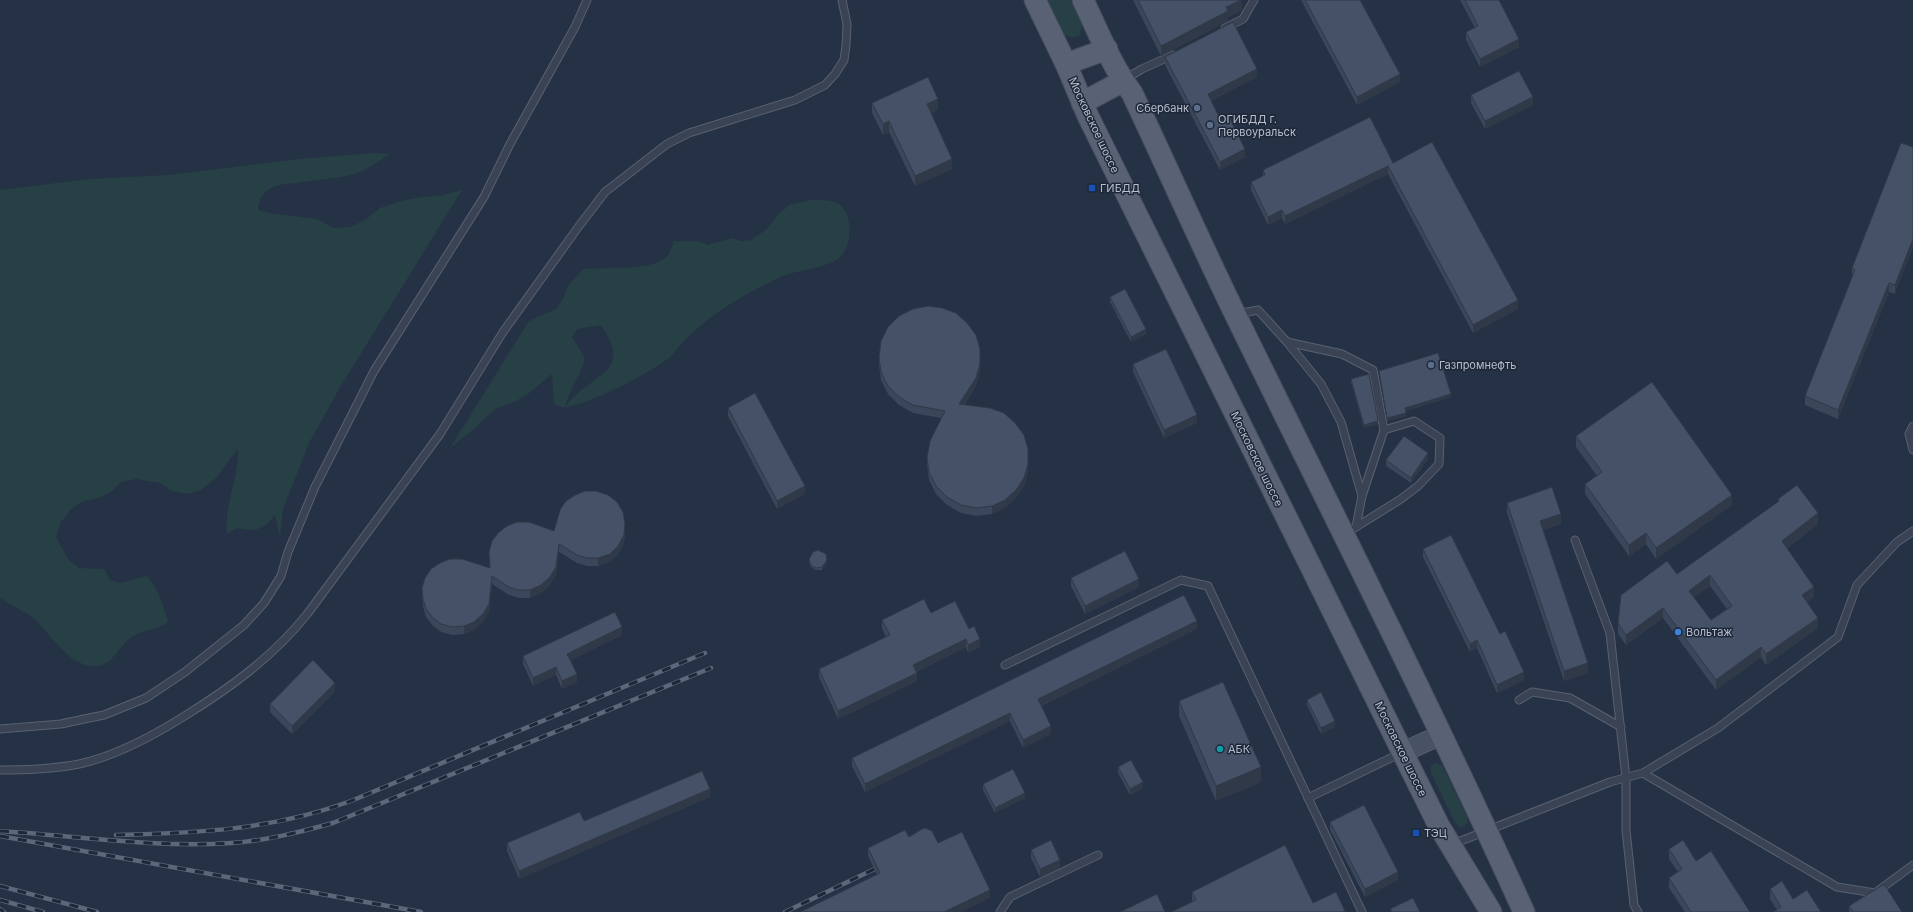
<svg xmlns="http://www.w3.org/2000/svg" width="1913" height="912" viewBox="0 0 1913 912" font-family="Inter,sans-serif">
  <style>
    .green { fill: #274045; fill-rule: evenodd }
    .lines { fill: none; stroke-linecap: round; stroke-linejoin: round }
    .lane-casing { stroke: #586171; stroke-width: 9 }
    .secondary-casing { stroke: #586171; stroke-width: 21 }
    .primary-casing { stroke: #434c5d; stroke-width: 23 }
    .lane { stroke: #3a4354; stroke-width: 7 }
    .secondary { stroke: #485267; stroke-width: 19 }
    .primary { stroke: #586274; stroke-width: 21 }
    .rail-casing { stroke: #5c677b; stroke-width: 4.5 }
    .rail { stroke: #1e2839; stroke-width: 3; stroke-dasharray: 9; stroke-linecap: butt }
    .wall { fill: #3a4659; fill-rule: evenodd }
    .shaded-wall { fill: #303948 }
    .building { fill: #445167; stroke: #303948; fill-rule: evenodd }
    .service-dot { fill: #5c6f8a; stroke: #1e2839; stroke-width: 1.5 }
    .transit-dot { fill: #1a4fb4; stroke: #1e2839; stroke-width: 1.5 }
    .shop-dot { fill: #3f7fe0; stroke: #1e2839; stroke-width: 1.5 }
    .culture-dot { fill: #0f9aa8; stroke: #1e2839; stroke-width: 1.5 }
    .labels { text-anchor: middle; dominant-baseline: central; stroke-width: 3; stroke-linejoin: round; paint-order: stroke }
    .poi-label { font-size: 11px; fill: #b7bfcd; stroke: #1e2839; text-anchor: start }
    .street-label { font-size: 11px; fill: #b7bfcd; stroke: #1e2839 }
  </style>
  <rect width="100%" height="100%" fill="#253144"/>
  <g class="green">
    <polygon points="1045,0 1070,0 1082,24 1080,35 1073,38 1063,35"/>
    <path d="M 372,153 L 390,154 C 377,162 362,174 347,176 C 333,178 318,180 304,182 C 283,185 261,182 258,210 L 270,213 L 317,219 L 333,228 L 350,227 L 365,220 L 380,208 L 401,201 L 422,197 L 439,196 L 462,190 L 339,389 L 309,443 L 283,509 L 280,537 L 275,515 C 263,530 256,532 237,528 L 227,534 C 224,504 239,478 238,449 L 216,478 L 201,490 L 188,494 L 172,491 L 160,483 L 136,479 L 121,482 L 112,491 L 100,498 L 84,501 L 72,508 L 61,522 L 56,537 L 68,559 L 79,568 L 104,569 L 110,580 L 121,583 L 147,576 C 159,589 163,605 168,622 C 157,630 141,630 130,638 C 119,646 114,664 98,666 C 68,669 51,632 32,617 C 22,610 10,605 0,598 L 0,190 L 89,179 L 168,175 L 299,159 Z"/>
    <path d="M 810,200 C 818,200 832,199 839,204 C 853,215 853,244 840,257 C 829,268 798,270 783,276 C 758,288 732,301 710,318 C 700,326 689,335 681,344 C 677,349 673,354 669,358 C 652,372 586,406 565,407 C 562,408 557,405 554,404 L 552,374 L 528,394 L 514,402 L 495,409 L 474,429 L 450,448 L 529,321 L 556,309 L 563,299 L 568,286 L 583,269 C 602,267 656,272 668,255 C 671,251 672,245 674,241 C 685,242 697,239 707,245 L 733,238 L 741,241 L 751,240 L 767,229 L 777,216 L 789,205 ZM 601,325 C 628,366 607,369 578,393 C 573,397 569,402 565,407 C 569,389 581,376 585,358 L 572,337 L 577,329 Z"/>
    <polygon points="1435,763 1440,764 1443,767 1467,817 1468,822 1464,827 1460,827 1455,823 1431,773 1431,766"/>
  </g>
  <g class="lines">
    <g class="lane-casing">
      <g id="lane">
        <polyline points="1225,28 1243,19 1254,0"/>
        <polyline points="1125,79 1142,69 1173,55"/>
        <polyline points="1237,314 1258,310 1287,342 1321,384 1341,422 1362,496 1356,527 1344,533"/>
        <polyline points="1287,342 1342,354 1373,370 1384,430 1362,496"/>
        <polyline points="1913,426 1909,434 1913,450"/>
        <polyline points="1356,527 1401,499 1418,486 1439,464 1440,438 1414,421 1384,430"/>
        <polyline points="1575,540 1610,633 1626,778 1626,830 1634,905 1638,912"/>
        <polyline points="1005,665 1181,580 1208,586 1362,912"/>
        <polyline points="1519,700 1532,692 1570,698 1621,727"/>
        <polyline points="0,729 61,724 84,719 104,715 146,698 185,672 244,625 264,603 281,576 288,552 315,487 374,371 484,197 510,144 575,27 587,0"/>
        <path d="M 0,770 C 26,770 53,769 79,764 C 116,756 151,737 183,717 C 230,688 273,657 308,613 L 440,434 L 503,332 L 579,226 L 605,192 L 667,144 L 689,133 L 795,100 L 825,85 L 835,74 L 844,60 L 846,45 L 847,24 L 842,0"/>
        <polyline points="1643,773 1718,728 1838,637 1857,585 1897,542 1913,531"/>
        <polyline points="1308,798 1401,753"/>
        <polyline points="1453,844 1610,782 1643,773 1837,887 1875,893 1913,865"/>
        <polyline points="1000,912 1010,897 1098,855"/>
      </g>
    </g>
    <g class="secondary-casing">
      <polyline id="secondary" points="1403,752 1441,735"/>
    </g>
    <g class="primary-casing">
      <g id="primary">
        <polyline points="1035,0 1066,64 1088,116 1439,826 1491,912"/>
        <path d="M 1083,0 C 1098,31 1111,65 1132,93 C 1167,167 1200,242 1236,316 C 1333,514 1433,711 1524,912"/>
        <polyline points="1066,64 1107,49"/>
        <polyline points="1082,103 1123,81"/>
      </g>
    </g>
    <use href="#lane" class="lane"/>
    <use href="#secondary" class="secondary"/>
    <use href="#primary" class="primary"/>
    <g class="rail-casing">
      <g id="rail">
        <path d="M 0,831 C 77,836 154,848 231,843 C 265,841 300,832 333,823 L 711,668"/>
        <path d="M 116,835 C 200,833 272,830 351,801 L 705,653"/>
        <polyline points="0,836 421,912"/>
        <polyline points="0,886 97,912"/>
        <polyline points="0,900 43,912"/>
        <polyline points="0,909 4,912"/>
        <polyline points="785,912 885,864"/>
      </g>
    </g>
    <use href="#rail" class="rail"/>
  </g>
  <g class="wall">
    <polygon points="1133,0 1242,0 1242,10 1228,17 1228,21 1161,56"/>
    <polygon points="1301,0 1360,0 1400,82 1357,105"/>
    <polygon points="1460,0 1499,0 1519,47 1480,67 1466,40 1466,32 1475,28"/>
    <polygon points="1165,57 1257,77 1211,101 1221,121 1245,157 1220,170 1165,65"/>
    <polygon points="1471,95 1533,105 1485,129 1471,103"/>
    <polygon points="872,103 938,109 931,113 952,169 915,186 889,132 883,135 872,113"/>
    <polygon points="1901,143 1895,294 1889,292 1838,419 1805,405 1805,396 1852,277 1852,268"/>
    <polygon points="1393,163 1518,309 1473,333 1388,174 1285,224 1282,218 1268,225 1251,190 1251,182 1263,176 1263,170"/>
    <polygon points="1110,297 1146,334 1131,342 1110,302"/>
    <polygon points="879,357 980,372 976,386 964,405 1028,472 1024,486 1016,498 1005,508 992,514 976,516 961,513 947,505 936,494 929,480 927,465 927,457 941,418 913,413 899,405 888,394 881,380 879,365"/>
    <polygon points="1133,364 1197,423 1164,438 1133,372"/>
    <polygon points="1379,371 1451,397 1406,411 1406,416 1387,421"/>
    <polygon points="1351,379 1378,424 1364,428 1351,382"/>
    <polygon points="728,408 805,494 777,509 728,416"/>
    <polygon points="1576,436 1732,505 1656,559 1646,544 1629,556 1585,494 1585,484 1597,476 1576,447"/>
    <polygon points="1428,459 1411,483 1386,466 1386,460"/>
    <path d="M 1778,499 L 1818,524 L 1787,548 L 1814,597 L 1807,602 L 1818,628 L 1766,665 L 1761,657 L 1716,690 L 1663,618 L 1626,645 L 1618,634 L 1618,623 L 1677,574 L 1778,502 ZM 1710,586 L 1727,609 L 1711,620 L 1694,597 Z"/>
    <polygon points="1507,503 1561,524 1543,530 1588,673 1564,681 1507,513"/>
    <polygon points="554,531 625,532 624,543 618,554 610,562 598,566 587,566 577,563 559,552 556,575 550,585 541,593 530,598 519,598 509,595 492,584 489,612 483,622 474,630 464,634 452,635 441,632 433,626 426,617 423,607 422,588 490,568 489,552"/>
    <polygon points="1423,549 1500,634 1524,680 1497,693 1477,648 1470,652 1423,557"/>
    <polygon points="809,559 827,563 822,570 816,570 811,567 809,562"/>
    <polygon points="1071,578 1139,587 1085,614 1071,586"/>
    <polygon points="931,613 969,629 980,647 968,653 966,647 916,672 917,681 838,719 819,677 819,669 886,637 882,628 882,620"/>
    <polygon points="1197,629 1041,706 1051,734 1023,748 1010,721 865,792 852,766 852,758"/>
    <polygon points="622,635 571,660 577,682 562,689 556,675 533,686 523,664 523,656"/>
    <polygon points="335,691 292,734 270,712 270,704"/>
    <polygon points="1307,700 1335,727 1321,734 1307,705"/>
    <polygon points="1179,701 1261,782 1216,801 1179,716"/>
    <polygon points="1118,767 1143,788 1130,795 1118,773"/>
    <polygon points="983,784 1025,798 995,813 983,790"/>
    <polygon points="710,797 519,879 507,851 507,843 584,821"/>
    <polygon points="1330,822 1398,880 1365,897 1330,830"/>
    <polygon points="909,837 938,843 990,898 877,875 868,856 868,848"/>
    <polygon points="1669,849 1696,861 1750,912 1685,912 1669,888 1669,878 1678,872 1669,859"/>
    <polygon points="1031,850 1060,868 1040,877 1031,858"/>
    <polygon points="1770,889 1793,899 1777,910 1770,899"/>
    <polygon points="1192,892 1313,903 1345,912 1193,902 1192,900"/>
    <polygon points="1849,906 1902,912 1849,912"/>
  </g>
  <g class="shaded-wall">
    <polygon points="1242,0 1242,10 1228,17 1228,21 1161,56 1161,46 1226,7"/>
    <polygon points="1519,39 1519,47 1480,67 1480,59"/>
    <polygon points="1257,69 1257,77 1208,103 1208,94"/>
    <polygon points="1400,74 1400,82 1357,105 1357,97"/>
    <polygon points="1533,97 1533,105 1485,129 1485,121"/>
    <polygon points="938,99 938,109 927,114 927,104"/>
    <polygon points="889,121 889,132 883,135 883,124"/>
    <polygon points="1245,149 1245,157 1220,170 1220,162"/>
    <polygon points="952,159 952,169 915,186 915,176"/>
    <polygon points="1388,166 1388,174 1285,224 1285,216"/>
    <polygon points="1282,210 1282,218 1268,225 1268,217"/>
    <polygon points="1913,239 1913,248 1895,294 1895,285"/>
    <polygon points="1889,283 1889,292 1838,419 1838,410"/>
    <polygon points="1518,300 1518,309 1473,333 1473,325"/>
    <polygon points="1146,329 1146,334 1131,342 1131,337"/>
    <polygon points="980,364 980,372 976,386 959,412 959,404"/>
    <polygon points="1451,394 1451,397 1405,411 1405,408"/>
    <polygon points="1406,413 1406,416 1387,421 1387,418"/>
    <polygon points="1197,415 1197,423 1164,438 1164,430"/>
    <polygon points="1378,421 1378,424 1364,428 1364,425"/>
    <polygon points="1428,453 1428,459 1411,483 1411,478"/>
    <polygon points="1028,464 1028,472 1024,486 1016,498 1005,508 992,514 992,506"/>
    <polygon points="805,486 805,494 777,509 777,501"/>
    <polygon points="1732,495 1732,505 1656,559 1656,548"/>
    <polygon points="1818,513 1818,524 1782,551 1782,541"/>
    <polygon points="1561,514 1561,524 1540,531 1540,521"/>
    <polygon points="625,524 625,532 624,543 618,554 610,562 598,566 598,558"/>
    <polygon points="1646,533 1646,544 1629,556 1629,545"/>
    <polygon points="559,544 559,552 556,575 550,585 541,593 530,598 530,590"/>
    <polygon points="827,560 827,563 822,570 822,567"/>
    <polygon points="1710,575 1710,586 1689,601 1689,591"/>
    <polygon points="492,576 492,584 489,612 483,622 474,630 464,634 464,626"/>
    <polygon points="1139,579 1139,587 1085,614 1085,606"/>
    <polygon points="1814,587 1814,597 1802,605 1802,595"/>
    <polygon points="1663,608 1663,618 1626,645 1626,635"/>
    <polygon points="1818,618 1818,628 1766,665 1766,654"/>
    <polygon points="1197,621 1197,629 1038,707 1038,699"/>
    <polygon points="622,627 622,635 567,662 567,654"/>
    <polygon points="966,639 966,647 913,673 913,665"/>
    <polygon points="980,639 980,647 968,653 968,645"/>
    <polygon points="1477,640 1477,648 1470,652 1470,644"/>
    <polygon points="1761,647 1761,657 1716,690 1716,680"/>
    <polygon points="1588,663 1588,673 1564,681 1564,671"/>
    <polygon points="556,667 556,675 533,686 533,678"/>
    <polygon points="1524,672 1524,680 1497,693 1497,685"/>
    <polygon points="917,673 917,681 838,719 838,711"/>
    <polygon points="577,674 577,682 562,689 562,681"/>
    <polygon points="335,683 335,691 292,734 292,726"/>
    <polygon points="1010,713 1010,721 865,792 865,784"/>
    <polygon points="1335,721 1335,727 1321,734 1321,728"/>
    <polygon points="1051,726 1051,734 1023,748 1023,740"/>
    <polygon points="1261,767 1261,782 1216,801 1216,786"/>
    <polygon points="1143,782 1143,788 1130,795 1130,789"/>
    <polygon points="710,789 710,797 519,879 519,871"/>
    <polygon points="1025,793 1025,798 995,813 995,808"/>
    <polygon points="1060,860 1060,868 1040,877 1040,869"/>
    <polygon points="1398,872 1398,880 1365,897 1365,889"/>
    <polygon points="990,890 990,898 961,912 944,912"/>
  </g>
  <g class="building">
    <polygon points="1138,0 1241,0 1226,7 1228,11 1161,46"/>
    <polygon points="1305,0 1360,0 1400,74 1357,97"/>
    <polygon points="1465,0 1499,0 1519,39 1480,59 1466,32 1478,26"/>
    <polygon points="1233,22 1257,69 1208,94 1221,121 1229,117 1245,149 1220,162 1165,57"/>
    <polygon points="1519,71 1533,97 1485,121 1471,95"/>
    <polygon points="928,77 938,99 927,104 952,159 915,176 889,121 883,124 872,103"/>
    <polygon points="1370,117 1393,163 1432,142 1518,300 1473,325 1388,166 1285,216 1282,210 1268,217 1251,182 1265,175 1263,170"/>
    <polygon points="1901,143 1913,147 1913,239 1895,285 1889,283 1838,410 1805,396 1855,270 1852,268"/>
    <polygon points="1125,289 1146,329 1131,337 1110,297"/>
    <polygon points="928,306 942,308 956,313 967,323 976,335 980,349 980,364 976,378 959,404 990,408 1004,413 1015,423 1024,435 1028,449 1028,464 1024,478 1016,490 1005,500 992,506 976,508 961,505 947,497 936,486 929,472 927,457 930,441 945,411 913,405 899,397 888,386 881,372 879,357 881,341 888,327 899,316 913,309"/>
    <polygon points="1166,349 1197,415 1164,430 1133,364"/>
    <polygon points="1438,353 1451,394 1405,408 1406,413 1387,418 1379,371"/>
    <polygon points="1369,374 1378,421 1364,425 1351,379"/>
    <polygon points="1652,382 1732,495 1656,548 1646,533 1629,545 1585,484 1602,472 1576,436"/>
    <polygon points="755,393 805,486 777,501 728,408"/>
    <polygon points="1404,436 1428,453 1411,478 1386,460"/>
    <path d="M 1797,485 L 1818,513 L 1782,541 L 1814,587 L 1802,595 L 1818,618 L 1766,654 L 1761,647 L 1716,680 L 1663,608 L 1626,635 L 1618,623 L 1621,595 L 1667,561 L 1677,574 L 1779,501 L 1778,499 ZM 1710,575 L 1732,606 L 1711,620 L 1689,591 Z"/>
    <polygon points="1552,487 1561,514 1540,521 1588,663 1564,671 1507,503"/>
    <polygon points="585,491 596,491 608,495 617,502 623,512 625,524 624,535 618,546 610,554 598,558 587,558 577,555 559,544 556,567 550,577 541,585 530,590 519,590 509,587 492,576 489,604 483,614 474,622 464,626 452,627 441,624 433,618 426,609 423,599 422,588 425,578 431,569 440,563 450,559 462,559 490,568 489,552 492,541 498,533 507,526 517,522 529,522 554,531 560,510 566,501 575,495"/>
    <polygon points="1451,535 1500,634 1505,631 1524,672 1497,685 1477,640 1470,644 1423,549"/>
    <polygon points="818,550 826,554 827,560 822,567 816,568 811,565 809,559 813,552"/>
    <polygon points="1125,551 1139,579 1085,606 1071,578"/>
    <polygon points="1184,595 1197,621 1038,699 1051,726 1023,740 1010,713 865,784 852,758"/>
    <polygon points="924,599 931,613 955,601 969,629 974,626 980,639 968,645 966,639 913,665 917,673 838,711 819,669 890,635 882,620"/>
    <polygon points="615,612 622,627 567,654 577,674 562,681 556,667 533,678 523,656"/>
    <polygon points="313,660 335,683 292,726 270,704"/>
    <polygon points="1223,682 1261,767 1216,786 1179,701"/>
    <polygon points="1321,692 1335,721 1321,728 1307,700"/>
    <polygon points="1131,760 1143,782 1130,789 1118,767"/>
    <polygon points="1013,769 1025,793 995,808 983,784"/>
    <polygon points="702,771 710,789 519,871 507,843 580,812 584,821"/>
    <polygon points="1364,805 1398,872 1365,889 1330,822"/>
    <polygon points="925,828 932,831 938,843 962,832 990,890 944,912 800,912 880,873 868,848 905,830 909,837 922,829"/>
    <polygon points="1051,840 1060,860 1040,869 1031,850"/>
    <polygon points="1683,840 1696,861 1711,851 1750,912 1691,912 1669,878 1682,869 1669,849"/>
    <polygon points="1285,845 1313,903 1336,892 1345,911 1342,912 1171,912 1196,900 1192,892"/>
    <polygon points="1782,881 1793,899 1807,890 1821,912 1773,912 1781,907 1770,889"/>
    <polygon points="1884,884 1902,912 1853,912 1849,906"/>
    <polygon points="1157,894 1165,912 1120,912"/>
    <polygon points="1413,898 1420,912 1392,912 1390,909"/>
  </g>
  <g class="service-dot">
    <circle cx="1197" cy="108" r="4"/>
    <circle cx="1210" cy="125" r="4"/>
    <circle cx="1431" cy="365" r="4"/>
  </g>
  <g class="transit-dot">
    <rect x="1088" y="184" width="8" height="8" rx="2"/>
    <rect x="1412" y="829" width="8" height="8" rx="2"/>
  </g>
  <circle class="shop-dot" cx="1678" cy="632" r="4"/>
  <circle class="culture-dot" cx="1220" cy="749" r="4"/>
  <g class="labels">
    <g class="poi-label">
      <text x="1189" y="108" text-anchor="end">Сбербанк</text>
      <text x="1218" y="119">ОГИБДД г.<tspan x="1218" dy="13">Первоуральск</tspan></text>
      <text x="1100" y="188">ГИБДД</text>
      <text x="1439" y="365">Газпромнефть</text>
      <text x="1686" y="632">Вольтаж</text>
      <text x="1228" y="749">АБК</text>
      <text x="1424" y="833">ТЭЦ</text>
    </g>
    <g class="street-label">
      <text transform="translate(1094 125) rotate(65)">Московское шоссе</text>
      <text transform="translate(1257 459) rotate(64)">Московское шоссе</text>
      <text transform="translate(1401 749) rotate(64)">Московское шоссе</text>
    </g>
  </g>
</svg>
